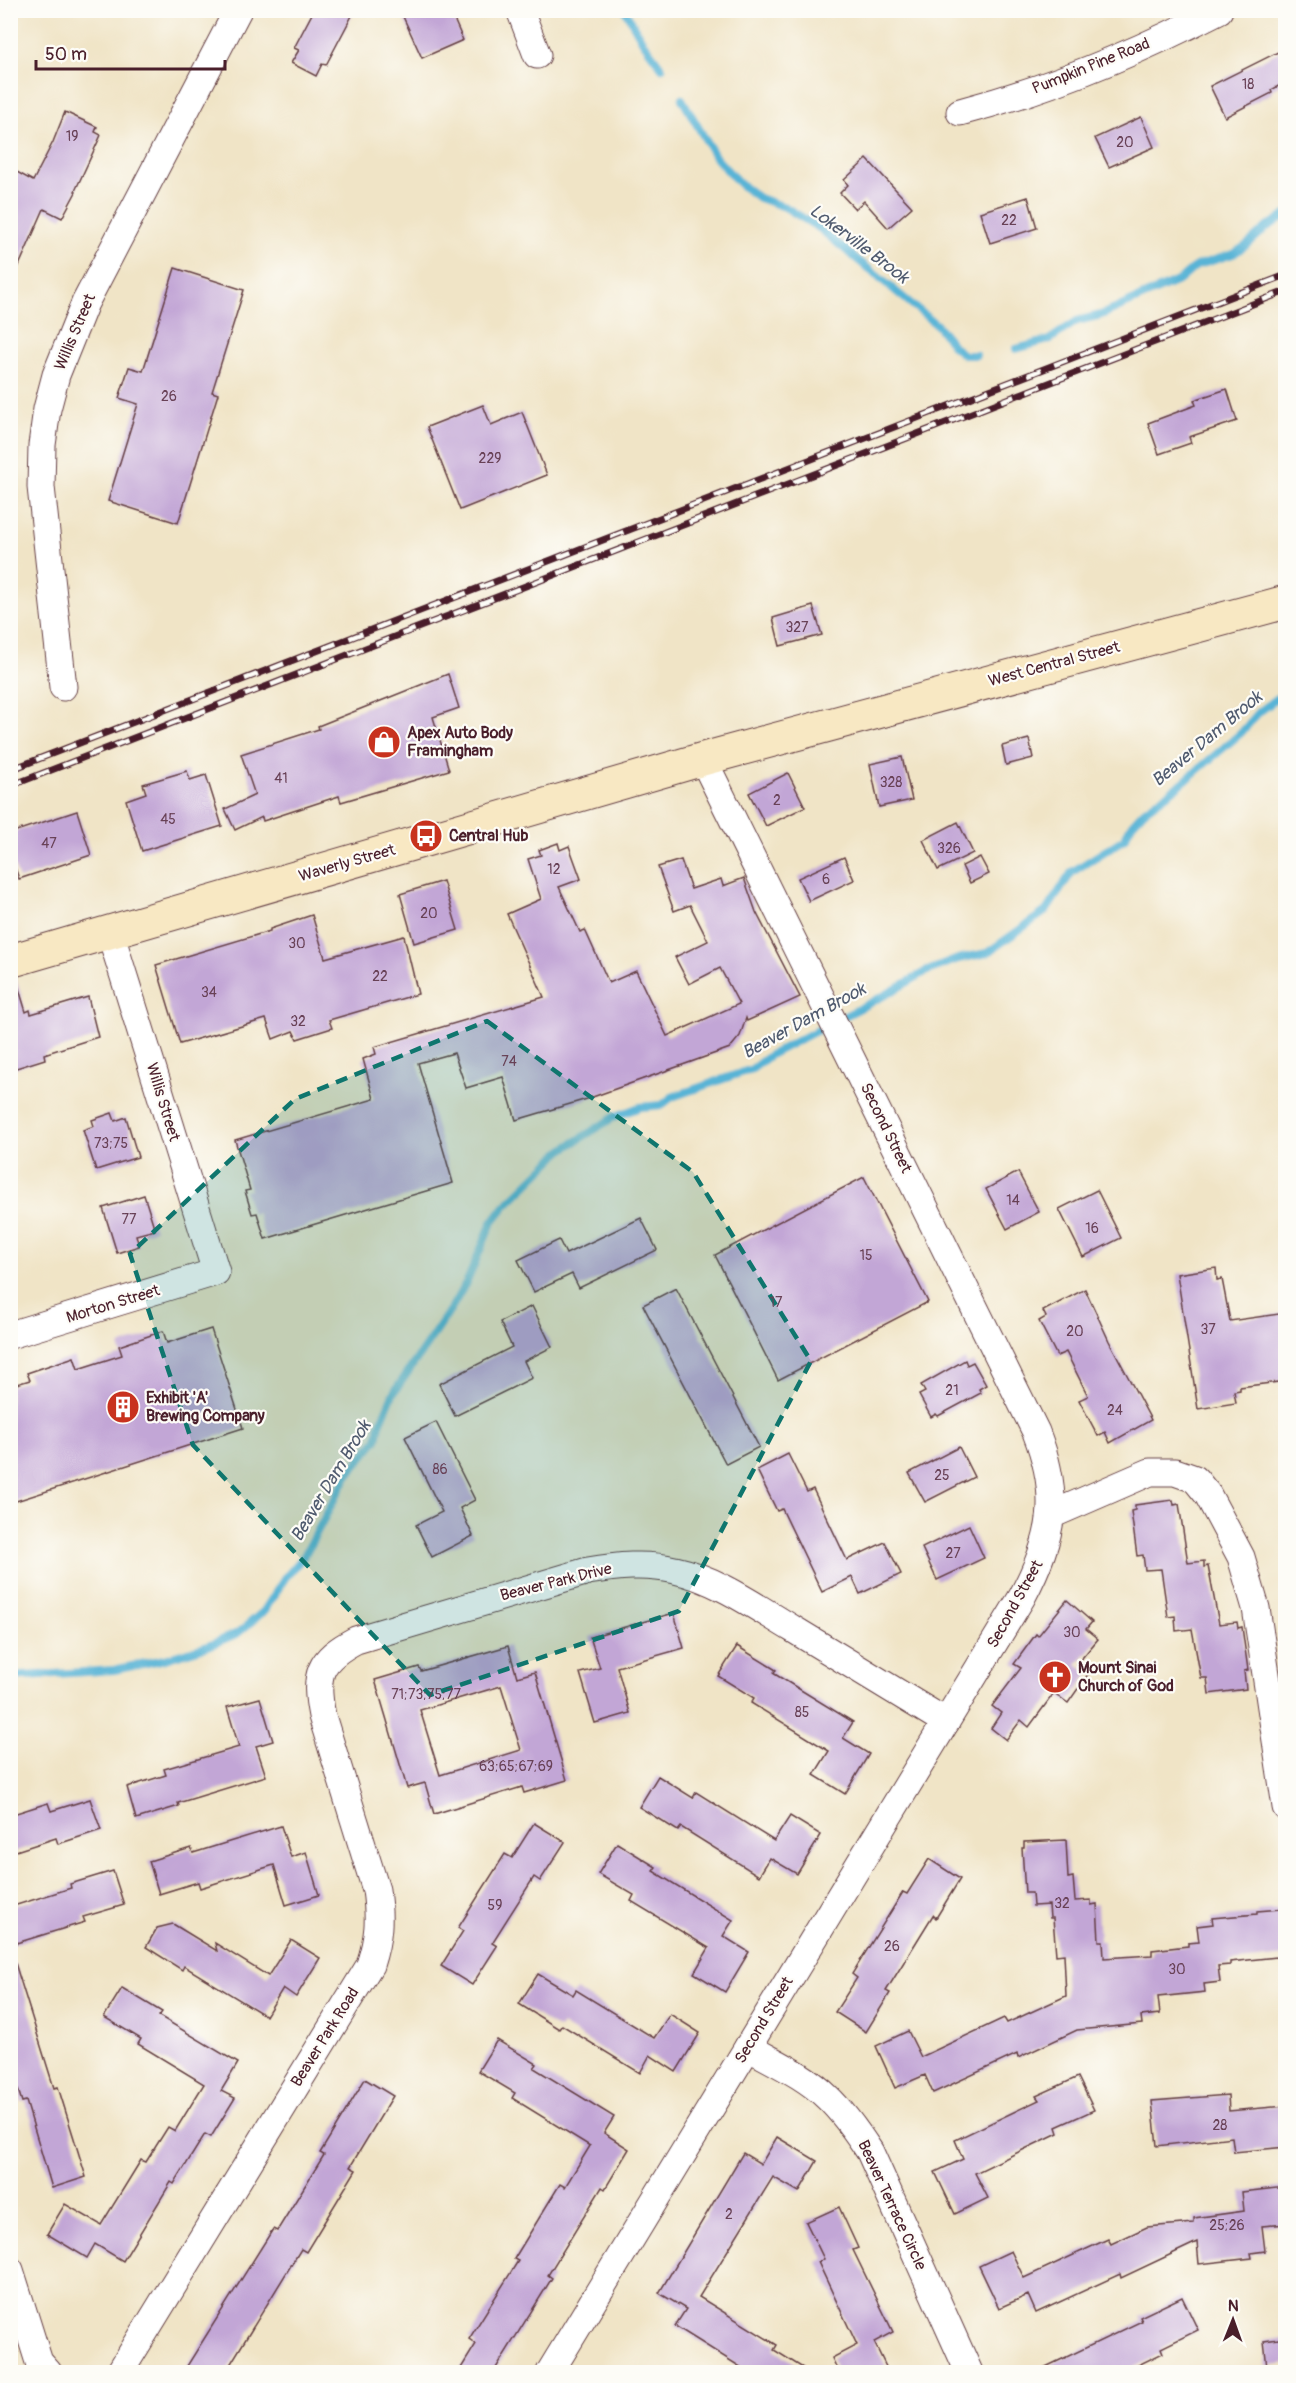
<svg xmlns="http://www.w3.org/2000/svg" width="1296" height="2383" viewBox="0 0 1296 2383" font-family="Pangolin,sans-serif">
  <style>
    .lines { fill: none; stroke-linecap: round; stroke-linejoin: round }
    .stream { stroke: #58b4d6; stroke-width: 8 }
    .building { fill: #c2a6d6; fill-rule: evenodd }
    .minor-casing { stroke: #633d42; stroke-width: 29 }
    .secondary-casing { stroke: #633d42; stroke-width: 35 }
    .minor { stroke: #fff; stroke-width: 27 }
    .secondary { stroke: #f8e8c3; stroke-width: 33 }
    .rail-casing { stroke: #4a1f2b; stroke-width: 7 }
    .rail { stroke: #fdfcf7; stroke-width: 4.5; stroke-dasharray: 14; stroke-linecap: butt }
    .marked { fill: #0f766e; fill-opacity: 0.2; stroke: #0f766e; stroke-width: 4.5; stroke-dasharray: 12 8; stroke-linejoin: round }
    .labels { text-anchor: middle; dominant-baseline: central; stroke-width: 4.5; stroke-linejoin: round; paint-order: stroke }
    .number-label { font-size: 14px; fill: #684156 }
    .street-label { font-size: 16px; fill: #4a1f2b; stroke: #fdfcf7 }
    .poi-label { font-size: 16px; font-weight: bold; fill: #4a1f2b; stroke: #fdfcf7; text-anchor: start }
    .water-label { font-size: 18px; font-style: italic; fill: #505b6f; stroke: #fdfcf7 }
  </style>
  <rect width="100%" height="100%" fill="#fdfcf7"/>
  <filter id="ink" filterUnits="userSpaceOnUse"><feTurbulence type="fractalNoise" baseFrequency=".0167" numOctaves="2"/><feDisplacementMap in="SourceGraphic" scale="12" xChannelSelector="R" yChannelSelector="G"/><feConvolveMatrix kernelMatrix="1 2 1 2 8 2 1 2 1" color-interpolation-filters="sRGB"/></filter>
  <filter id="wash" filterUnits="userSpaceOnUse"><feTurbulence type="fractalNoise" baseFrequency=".008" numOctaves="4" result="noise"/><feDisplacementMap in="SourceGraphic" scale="24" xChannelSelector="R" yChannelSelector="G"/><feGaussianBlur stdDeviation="1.35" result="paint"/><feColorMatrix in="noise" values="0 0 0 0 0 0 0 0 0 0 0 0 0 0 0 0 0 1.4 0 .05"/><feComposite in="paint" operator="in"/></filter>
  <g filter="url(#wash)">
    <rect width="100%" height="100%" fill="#f0e4c6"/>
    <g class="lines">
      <g class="stream">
        <polyline points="625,10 643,42 662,68"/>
        <polyline points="682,99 716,158 740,184 759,198 785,207 819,228 938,326 954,347 964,355 976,355"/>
        <polyline points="1016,349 1049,340 1077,321 1101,315 1180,280 1196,266 1233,254 1247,245 1267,227 1286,215"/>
        <polyline points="10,1677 114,1670 165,1659 208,1646 238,1633 264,1611 285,1578 304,1556 347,1476 377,1439 380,1424 393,1394 452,1307 468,1279 492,1222 506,1205 561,1151 614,1117 640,1107 662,1105 672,1097 752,1069 770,1055 887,994 925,972 958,959 987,953 1046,911 1072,872 1124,839 1132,824 1144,811 1181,784 1241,733 1259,712 1286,692"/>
      </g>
    </g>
    <g id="blocks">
      <g class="building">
        <polygon points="314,10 355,10 326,65 322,64 316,76 291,63 299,50 294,48"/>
        <polygon points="400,10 450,10 463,40 422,58"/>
        <polygon points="1286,48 1286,82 1271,90 1272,93 1225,117 1210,86"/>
        <polygon points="65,112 97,127 95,132 101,135 75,191 76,192 62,218 44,209 10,286 10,184 17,172 33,181 53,142"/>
        <polygon points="1141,117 1154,147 1109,167 1095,138"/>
        <polygon points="867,159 912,207 888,228 864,201 855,209 840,193 848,185 844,180"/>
        <polygon points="1028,197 1037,228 990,243 980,212"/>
        <polygon points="175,268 244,290 212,392 218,394 178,523 108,501 138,404 119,398 129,367 143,371"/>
        <polygon points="1227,389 1237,421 1189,437 1191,443 1159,454 1148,423 1196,405 1194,400"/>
        <polygon points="483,405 491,425 522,412 547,475 460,510 427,427"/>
        <polygon points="813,606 822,635 780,646 773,618"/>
        <polygon points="448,674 459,708 433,717 449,770 341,802 339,796 263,821 262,817 235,830 225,809 255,795 241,754 319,729 318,726"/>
        <polygon points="1029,739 1033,758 1006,765 1002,746"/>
        <polygon points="902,757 912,800 879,807 870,764"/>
        <polygon points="187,771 190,780 206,775 222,826 142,851 126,800 146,793 143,784"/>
        <polygon points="788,773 805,807 766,826 749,793"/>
        <polygon points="77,811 91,855 19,879 10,853 10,833"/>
        <polygon points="958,822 973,853 938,870 923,840"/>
        <polygon points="558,843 560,850 569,846 581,879 559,887 580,932 585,930 609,983 636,971 667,1036 739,1004 720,968 689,984 675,957 708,941 690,905 674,911 658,867 681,860 691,889 721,879 723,886 744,878 756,912 800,997 747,1021 746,1018 740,1036 730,1048 587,1099 516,1120 503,1077 466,1088 454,1053 418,1063 453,1183 265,1239 257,1213 252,1214 245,1191 250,1190 235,1140 374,1099 363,1059 376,1054 374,1047 544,997 507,914 541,899 528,859 541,855 539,850"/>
        <polygon points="844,857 854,880 809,901 798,878"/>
        <polygon points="980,857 989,874 970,883 962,866"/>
        <polygon points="443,881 458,930 414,943 400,894"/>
        <polygon points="312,915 325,958 404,936 418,994 329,1020 332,1028 297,1039 293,1031 273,1039 266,1019 180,1044 156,965 270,931 270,929"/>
        <polygon points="10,979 16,979 26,1012 30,1010 31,1014 88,997 98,1037 44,1054 45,1059 10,1070"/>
        <polygon points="112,1113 115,1121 126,1117 138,1157 96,1170 83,1130 94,1126 92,1120"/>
        <polygon points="1018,1172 1039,1212 1007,1229 986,1189"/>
        <polygon points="864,1177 928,1302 778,1380 715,1255"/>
        <polygon points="1097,1190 1121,1238 1083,1257 1059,1209"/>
        <polygon points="144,1195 155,1230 136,1235 139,1246 117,1253 103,1208"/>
        <polygon points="641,1218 657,1250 579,1288 572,1274 534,1292 518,1260 559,1240 566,1254"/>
        <polygon points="1216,1268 1217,1280 1222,1279 1230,1321 1286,1313 1286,1381 1240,1387 1240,1390 1234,1391 1236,1403 1198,1409 1177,1274"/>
        <polygon points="676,1288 759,1447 726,1464 643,1305"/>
        <polygon points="1085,1289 1109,1341 1151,1420 1110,1443 1105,1432 1098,1436 1079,1400 1088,1396 1066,1352 1057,1356 1039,1321 1046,1317 1043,1311"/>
        <polygon points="532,1306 552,1347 524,1361 532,1378 455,1416 439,1384 512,1347 500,1322"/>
        <polygon points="211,1329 243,1428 10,1503 10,1386 30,1380 27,1373 74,1357 78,1369 122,1355 119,1346 163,1331 167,1343"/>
        <polygon points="965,1360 967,1365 973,1362 986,1385 979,1389 981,1393 938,1416 936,1414 931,1417 919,1395 925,1392 921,1385"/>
        <polygon points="436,1422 475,1500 460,1508 473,1536 432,1557 416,1525 442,1512 405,1437"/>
        <polygon points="959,1447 974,1477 925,1502 909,1473"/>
        <polygon points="788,1454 807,1492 813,1489 847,1560 885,1542 901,1574 860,1594 852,1577 822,1592 782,1509 777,1511 757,1470"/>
        <polygon points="1173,1500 1174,1505 1179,1504 1188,1563 1204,1561 1204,1567 1208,1566 1219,1624 1237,1622 1238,1628 1242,1627 1248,1670 1244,1671 1246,1689 1209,1694 1207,1678 1201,1678 1192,1629 1176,1631 1175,1616 1168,1617 1161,1569 1145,1570 1143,1555 1137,1556 1131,1511 1135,1510 1135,1505"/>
        <polygon points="969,1525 984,1558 937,1580 922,1548"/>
        <polygon points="1067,1600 1092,1622 1086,1629 1098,1639 1077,1664 1089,1673 1068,1703 1054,1693 1029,1727 1021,1720 1006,1740 991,1728 1001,1713 992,1706 1021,1668 1014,1664 1036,1634 1038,1636"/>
        <polygon points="674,1613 684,1648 617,1667 630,1713 595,1723 580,1673 600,1668 590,1637"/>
        <path d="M 508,1646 L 517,1677 L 535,1672 L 567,1780 L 524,1793 L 522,1787 L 434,1814 L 425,1783 L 407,1788 L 375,1680 L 419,1667 L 421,1671 ZM 501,1686 L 521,1750 L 440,1775 L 420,1710 Z"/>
        <polygon points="737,1646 776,1670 773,1673 853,1722 843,1738 869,1754 845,1794 814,1775 829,1751 751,1703 754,1698 718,1676"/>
        <polygon points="260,1698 273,1741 256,1746 266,1776 178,1803 179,1806 136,1819 127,1787 166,1775 164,1769 239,1747 227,1707"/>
        <polygon points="658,1776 693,1798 696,1792 774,1841 790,1816 821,1835 797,1874 770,1858 759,1876 681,1827 678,1831 639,1807"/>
        <polygon points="90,1799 101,1830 58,1844 56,1838 10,1853 10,1815 48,1803 51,1811"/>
        <polygon points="534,1823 565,1842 540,1881 534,1877 492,1943 497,1946 472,1985 441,1966 463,1931 458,1928 505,1854 512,1858"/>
        <polygon points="281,1826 291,1857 306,1852 319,1895 286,1905 274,1865 200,1888 198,1882 159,1894 149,1861 191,1848 193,1853"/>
        <polygon points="1066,1840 1068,1878 1073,1877 1075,1901 1091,1900 1091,1905 1097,1904 1099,1941 1103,1941 1104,1958 1152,1955 1152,1950 1188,1946 1188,1943 1199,1942 1197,1926 1213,1924 1212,1918 1257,1914 1257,1911 1281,1909 1286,1956 1230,1962 1230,1965 1218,1966 1220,1982 1204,1984 1205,1992 1158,1997 1160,2014 1141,2016 1142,2024 1077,2030 1018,2058 1017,2054 933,2093 925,2075 895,2088 876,2046 908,2031 921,2057 1004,2018 1007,2023 1066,1996 1064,1954 1056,1955 1053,1918 1050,1918 1049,1905 1033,1906 1032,1893 1025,1893 1022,1848 1024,1848 1024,1842"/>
        <polygon points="617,1843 656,1867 653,1871 733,1920 723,1936 749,1952 725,1992 694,1973 709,1948 631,1901 634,1895 598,1874"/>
        <polygon points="929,1859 960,1879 936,1918 933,1915 886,1991 890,1993 866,2032 835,2012 857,1978 852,1974 903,1892 907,1894"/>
        <polygon points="113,1871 124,1905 83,1917 85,1922 10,1945 10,1907 71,1888 70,1884"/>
        <polygon points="173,1924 217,1951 215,1943 268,1976 291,1940 320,1958 296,1997 283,1988 266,2016 184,1966 182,1970 146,1947 157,1928"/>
        <polygon points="15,1963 54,2088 58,2087 86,2177 52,2188 26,2101 22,2102 10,2064 10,1964"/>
        <polygon points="538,1974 573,1995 576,1990 654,2038 670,2014 700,2033 676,2072 650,2055 640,2073 562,2025 559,2029 519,2004"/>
        <polygon points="122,1988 162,2012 159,2016 238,2063 221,2091 235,2098 211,2137 205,2134 174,2184 171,2182 123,2261 95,2244 87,2258 47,2234 65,2204 101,2225 141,2160 146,2162 168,2127 175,2131 204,2084 138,2044 141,2039 104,2017"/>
        <polygon points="497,2040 537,2064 534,2068 614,2117 604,2133 629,2149 605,2189 602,2187 548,2275 552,2278 493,2373 458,2373 476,2344 469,2339 518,2261 514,2259 560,2184 565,2187 590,2146 512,2098 515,2093 478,2071"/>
        <polygon points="1078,2077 1094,2110 1056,2127 1058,2133 975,2173 988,2198 955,2214 935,2172 963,2159 955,2140 1039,2100 1036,2096"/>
        <polygon points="365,2079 393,2096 350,2167 356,2170 306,2252 301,2249 225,2373 197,2373 187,2366 273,2229 277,2231 324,2155 320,2153"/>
        <polygon points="1228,2095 1229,2111 1286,2106 1286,2147 1234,2152 1232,2137 1157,2146 1152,2101"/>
        <polygon points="777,2137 817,2161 799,2192 773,2177 699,2297 777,2345 774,2350 811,2373 750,2373 675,2326 686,2309 659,2293 743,2153 761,2164"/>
        <polygon points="1286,2187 1286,2224 1262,2226 1265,2251 1251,2253 1252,2258 1199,2264 1197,2242 1121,2278 1120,2274 1036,2313 1028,2295 999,2308 979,2266 1011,2251 1024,2278 1108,2239 1111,2244 1147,2227 1194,2223 1194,2218 1244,2211 1242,2192"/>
        <polygon points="839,2207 858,2248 853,2250 893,2332 874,2342 889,2373 839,2373 832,2358 857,2345 818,2262 824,2259 806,2222"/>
        <polygon points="1182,2297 1198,2330 1161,2348 1163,2353 1122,2373 1033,2373 1142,2321 1140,2317"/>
        <polygon points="1286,2338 1286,2364 1267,2367 1264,2341"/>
      </g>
    </g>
  </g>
  <g filter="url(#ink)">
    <use href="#blocks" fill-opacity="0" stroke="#633d42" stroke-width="1.5"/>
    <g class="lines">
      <g class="minor-casing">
        <g id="minor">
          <polyline points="520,10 537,55"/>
          <path d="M 960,112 C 1049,89 1136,53 1219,10"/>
          <polyline points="63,687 41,487 42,445 47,409 56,375 85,303 238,10"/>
          <polyline points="10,1335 216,1272 110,932"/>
          <polyline points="1051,1515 1150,1472 1175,1472 1195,1479 1208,1495 1241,1557 1256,1608 1286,1807"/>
          <path d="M 748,2047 C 774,2062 806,2076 827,2097 C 844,2113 857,2132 870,2152 L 969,2372"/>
          <polyline points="10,2270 39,2362 48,2372"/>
          <path d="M 120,2372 L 370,1965 C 379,1937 380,1919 376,1890 L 322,1716 C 314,1675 318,1660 356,1640 L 588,1571 C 617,1566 646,1563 675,1570 C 717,1579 756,1607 793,1629 C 844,1660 895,1691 946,1722"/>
          <path d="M 550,2372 L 1022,1597 C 1054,1537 1061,1496 1036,1432 L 703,759"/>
        </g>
      </g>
      <g class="secondary-casing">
        <polyline id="secondary" points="10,961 703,759 1286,602"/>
      </g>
      <use href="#minor" class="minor"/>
      <use href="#secondary" class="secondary"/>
      <g class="rail-casing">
        <g id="rail">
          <polyline points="10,770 1286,275"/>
          <polyline points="10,786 1286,291"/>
        </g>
      </g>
      <use href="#rail" class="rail"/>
    </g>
  </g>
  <path class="marked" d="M 487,1021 L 693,1172 L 811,1361 L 679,1611 L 430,1695 L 193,1445 L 130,1254 L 295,1099 Z"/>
  <defs>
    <g id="shop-disc" transform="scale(1.725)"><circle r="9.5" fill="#c8321e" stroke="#fdfcf7"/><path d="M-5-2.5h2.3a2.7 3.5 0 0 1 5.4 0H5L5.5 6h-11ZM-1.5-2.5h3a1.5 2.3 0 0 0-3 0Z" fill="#fff"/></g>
    <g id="bus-disc" transform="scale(1.725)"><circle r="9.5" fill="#c8321e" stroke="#fdfcf7"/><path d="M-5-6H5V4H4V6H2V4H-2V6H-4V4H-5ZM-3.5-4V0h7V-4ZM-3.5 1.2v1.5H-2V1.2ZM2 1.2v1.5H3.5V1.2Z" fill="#fff"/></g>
    <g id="building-disc" transform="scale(1.725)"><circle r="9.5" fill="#c8321e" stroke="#fdfcf7"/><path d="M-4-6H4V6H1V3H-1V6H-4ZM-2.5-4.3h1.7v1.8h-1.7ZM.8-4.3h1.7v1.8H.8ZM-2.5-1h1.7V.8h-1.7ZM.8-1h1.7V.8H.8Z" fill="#fff"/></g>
    <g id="church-disc" transform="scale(1.725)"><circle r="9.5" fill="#c8321e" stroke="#fdfcf7"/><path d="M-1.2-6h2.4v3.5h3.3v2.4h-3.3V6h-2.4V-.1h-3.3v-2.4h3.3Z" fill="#fff"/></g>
  </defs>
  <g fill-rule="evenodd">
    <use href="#shop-disc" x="384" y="742"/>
    <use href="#bus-disc" x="426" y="836"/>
    <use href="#building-disc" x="123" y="1407"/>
    <use href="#church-disc" x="1055" y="1677"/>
  </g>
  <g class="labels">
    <g class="number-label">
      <text x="1248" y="84">18</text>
      <text x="72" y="136">19</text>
      <text x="1125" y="142">20</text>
      <text x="1009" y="220">22</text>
      <text x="169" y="396">26</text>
      <text x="490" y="458">229</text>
      <text x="797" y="627">327</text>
      <text x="281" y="778">41</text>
      <text x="891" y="782">328</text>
      <text x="777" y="800">2</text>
      <text x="168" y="819">45</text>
      <text x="49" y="843">47</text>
      <text x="949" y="848">326</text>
      <text x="554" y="869">12</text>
      <text x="826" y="879">6</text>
      <text x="429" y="913">20</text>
      <text x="297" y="943">30</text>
      <text x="380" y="976">22</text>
      <text x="209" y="992">34</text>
      <text x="298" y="1021">32</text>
      <text x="509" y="1061">74</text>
      <text x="111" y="1143">73;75</text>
      <text x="1013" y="1200">14</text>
      <text x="129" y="1219">77</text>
      <text x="1092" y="1228">16</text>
      <text x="866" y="1255">15</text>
      <text x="776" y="1302">17</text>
      <text x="1208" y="1329">37</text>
      <text x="1075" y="1331">20</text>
      <text x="952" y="1390">21</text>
      <text x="1115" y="1410">24</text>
      <text x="440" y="1469">86</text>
      <text x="942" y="1475">25</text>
      <text x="953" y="1553">27</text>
      <text x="1072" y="1632">30</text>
      <text x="426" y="1694">71;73;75;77</text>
      <text x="802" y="1712">85</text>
      <text x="516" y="1766">63;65;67;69</text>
      <text x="1062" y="1903">32</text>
      <text x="495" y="1905">59</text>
      <text x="892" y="1946">26</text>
      <text x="1177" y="1969">30</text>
      <text x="1220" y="2125">28</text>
      <text x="729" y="2214">2</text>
      <text x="1227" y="2225">25;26</text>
    </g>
    <g class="street-label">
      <text transform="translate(1091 66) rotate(-22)">Pumpkin Pine Road</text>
      <text transform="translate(75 332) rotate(-67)">Willis Street</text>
      <text transform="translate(1054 664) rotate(-15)">West Central Street</text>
      <text transform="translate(347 863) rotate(-16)">Waverly Street</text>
      <text transform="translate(163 1102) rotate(73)">Willis Street</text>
      <text transform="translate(886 1128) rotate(64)">Second Street</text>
      <text transform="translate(113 1304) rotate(-17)">Morton Street</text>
      <text transform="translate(556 1582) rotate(-14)">Beaver Park Drive</text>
      <text transform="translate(1015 1604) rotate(-61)">Second Street</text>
      <text transform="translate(764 2020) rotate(-59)">Second Street</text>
      <text transform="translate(325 2037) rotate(-58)">Beaver Park Road</text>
      <text transform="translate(892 2205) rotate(65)">Beaver Terrace Circle</text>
    </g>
    <g class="poi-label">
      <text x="407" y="733">Apex Auto Body<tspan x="407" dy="18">Framingham</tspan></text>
      <text x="449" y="836">Central Hub</text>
      <text x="146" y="1398">Exhibit 'A'<tspan x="146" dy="18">Brewing Company</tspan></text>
      <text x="1078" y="1668">Mount Sinai<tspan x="1078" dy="18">Church of God</tspan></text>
    </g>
    <g class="water-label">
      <text transform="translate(859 244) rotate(37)">Lokerville Brook</text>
      <text transform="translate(1207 739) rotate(-40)">Beaver Dam Brook</text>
      <text transform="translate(804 1021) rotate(-29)">Beaver Dam Brook</text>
      <text transform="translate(331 1481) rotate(-59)">Beaver Dam Brook</text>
    </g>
  </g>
  <rect width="1296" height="2383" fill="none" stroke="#fdfcf7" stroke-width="36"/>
  <g transform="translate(1233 2320) rotate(1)" stroke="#fdfcf7" stroke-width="4.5" paint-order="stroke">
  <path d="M0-4.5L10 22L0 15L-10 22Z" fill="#4a1f2b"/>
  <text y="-9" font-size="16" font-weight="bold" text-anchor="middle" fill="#4a1f2b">N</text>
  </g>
  <path d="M36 60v9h189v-9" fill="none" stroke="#4a1f2b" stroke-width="3"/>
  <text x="45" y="60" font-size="18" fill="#4a1f2b" stroke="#fdfcf7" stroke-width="4.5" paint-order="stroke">50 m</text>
</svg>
